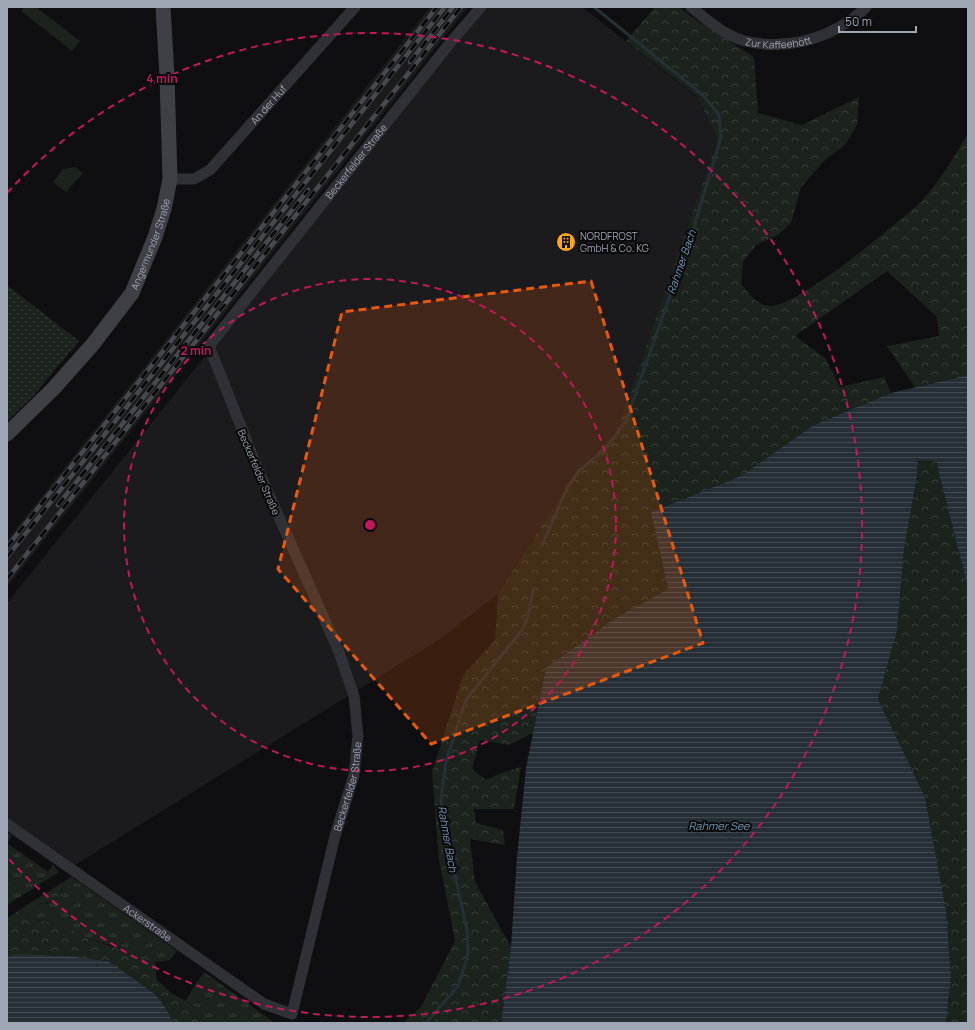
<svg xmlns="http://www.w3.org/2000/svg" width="975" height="1030" viewBox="0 0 975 1030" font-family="Manrope,sans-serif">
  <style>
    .built { fill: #1b1b1e }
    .grass { fill: url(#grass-tufts) }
    .forest { fill: url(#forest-crowns) }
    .park { fill: #1b231c }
    .garden { fill: url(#garden-dots) }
    .water { fill: url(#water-rules) }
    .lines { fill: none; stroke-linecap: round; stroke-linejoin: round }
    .stream { stroke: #252f35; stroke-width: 3 }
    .street { stroke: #303136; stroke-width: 11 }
    .secondary { stroke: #3e4046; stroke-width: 15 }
    .rail-casing { stroke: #47494f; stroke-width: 4.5 }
    .rail { stroke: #0a0a0c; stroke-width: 3; stroke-dasharray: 9; stroke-linecap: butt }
    .marked { fill: #e8590c; fill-opacity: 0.2; stroke: #e8590c; stroke-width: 3; stroke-dasharray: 8 5; stroke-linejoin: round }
    .ring { fill: none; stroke: #c2185b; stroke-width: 2; stroke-dasharray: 7 5 }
    .labels { text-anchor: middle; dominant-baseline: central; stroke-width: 4; stroke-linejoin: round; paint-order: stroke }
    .street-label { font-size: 10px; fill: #9fa6b3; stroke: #0a0a0c }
    .poi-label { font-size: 10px; fill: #9fa6b3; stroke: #0a0a0c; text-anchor: start }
    .water-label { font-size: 11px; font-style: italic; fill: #7397b1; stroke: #0a0a0c }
    .centre { fill: #c2185b; stroke: #0a0a0c; stroke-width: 2 }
    .ring-label { font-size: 12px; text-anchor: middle; font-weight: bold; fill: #c2185b; stroke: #0a0a0c; stroke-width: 4; stroke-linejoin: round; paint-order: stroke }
  </style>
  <defs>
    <pattern id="grass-tufts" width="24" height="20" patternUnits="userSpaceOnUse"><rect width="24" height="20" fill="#1b231c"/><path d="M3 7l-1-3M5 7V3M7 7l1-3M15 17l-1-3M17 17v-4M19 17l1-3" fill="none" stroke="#39403b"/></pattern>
    <pattern id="forest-crowns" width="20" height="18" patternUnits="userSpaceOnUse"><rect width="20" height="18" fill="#1b231c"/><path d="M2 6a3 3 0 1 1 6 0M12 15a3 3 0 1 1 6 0" fill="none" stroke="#39403b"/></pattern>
    <pattern id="garden-dots" width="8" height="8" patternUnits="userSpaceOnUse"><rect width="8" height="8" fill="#1b231c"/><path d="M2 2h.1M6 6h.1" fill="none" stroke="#39403b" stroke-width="1.8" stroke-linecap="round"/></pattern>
    <pattern id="water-rules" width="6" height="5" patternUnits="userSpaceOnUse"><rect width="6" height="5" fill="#252f35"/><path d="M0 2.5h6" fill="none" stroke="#414a50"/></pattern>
  </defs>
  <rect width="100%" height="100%" fill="#0f0f11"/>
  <g class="built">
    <polygon points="430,7 468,7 7,587 7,540"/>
    <polygon points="485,7 582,7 697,97 718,139 616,432 572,478 498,594 440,639 75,865 7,818 7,603"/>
  </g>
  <g class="grass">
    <polygon points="7,832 12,836 7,843 48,872 53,865 59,872 7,905"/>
    <path d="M 72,877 L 177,951 L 170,960 L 155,962 C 147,953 139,955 128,952 C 122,950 117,947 111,945 C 101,942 91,940 81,937 C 73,933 66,927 57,924 C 44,919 33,923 24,911 L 31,906 L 48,903 L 62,891 L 63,882 Z"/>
    <polygon points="204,972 275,1023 199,1023 194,1006 185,1001"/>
    <polygon points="421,1007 436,1023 403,1023"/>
  </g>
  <g class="forest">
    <path d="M 655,7 L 679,7 L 699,22 L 754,57 L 758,113 L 802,125 L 859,97 L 857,125 L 845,145 L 825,160 L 801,187 L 791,223 L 778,235 L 756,245 L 743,262 L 741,284 C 749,293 756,304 768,306 C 794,310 889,229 913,209 C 937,188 952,160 968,133 L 968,375 L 915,387 L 887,346 L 939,336 L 937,317 L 887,271 L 795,336 L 825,358 L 840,387 L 884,377 L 891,393 L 814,425 L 741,476 L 651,512 L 668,589 L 614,619 L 546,668 L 533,733 L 509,745 L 480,740 L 472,769 L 486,780 L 501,773 L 521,767 L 514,809 L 474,809 L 476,823 L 503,830 L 505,845 L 470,839 L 475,882 L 511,947 L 501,1023 L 436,1023 L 421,1007 L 455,941 L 439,859 L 432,772 L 463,675 L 495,640 L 498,594 L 572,478 L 616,432 L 718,139 L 697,96 L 626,41 Z"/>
    <polygon points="917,460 936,461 968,588 968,1023 946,1023 951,976 946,910 925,797 878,699 897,631 904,550 917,476"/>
    <path d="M 63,882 C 60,907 41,899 25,911 L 28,916 L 36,920 L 55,923 L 69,928 L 79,936 L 126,951 L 149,956 L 155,962 L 157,980 L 171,993 L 194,1006 L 199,1023 L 173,1023 L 167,1010 L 108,961 L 68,956 L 18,954 L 7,957 L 7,918 Z"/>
  </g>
  <g class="park">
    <polygon points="24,7 36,7 80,41 72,51 21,11"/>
    <polygon points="76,167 83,173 66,192 53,182 63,169"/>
  </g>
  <polygon class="garden" points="7,285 79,341 34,395 7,421"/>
  <g class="water">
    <polygon points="968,375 968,588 936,461 917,460 917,476 904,550 897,631 878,699 925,797 946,910 951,976 946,1023 501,1023 511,947 517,857 526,768 546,668 614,619 668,589 651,512 741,476 814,425 891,393"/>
    <polygon points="18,954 68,956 108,961 155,994 167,1010 173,1023 7,1023 7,957"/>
  </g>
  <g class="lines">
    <g class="stream">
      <polyline points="543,543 568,486 579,471 607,447 626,421 691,236 721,138 719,115 704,96 594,7"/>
      <polyline points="423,1023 427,1022 458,986 468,956 467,930 443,821 441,799 446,761 466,700 522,630 528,616 533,591"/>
    </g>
    <g class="street">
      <path id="s1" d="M 691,7 C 707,20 725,36 745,41 C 782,50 822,41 852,19 C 857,15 862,12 866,7"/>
      <path id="s2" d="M 170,179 L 194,179 L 210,170 L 355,7"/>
      <path id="s3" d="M 7,824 L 264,1004 L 292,1014 L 335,836 L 354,775 L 358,736 L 354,696 L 339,652 L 259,472 L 209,346 L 450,43 L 481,7"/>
    </g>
    <path class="secondary" id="s4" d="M 7,434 L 54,388 L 93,344 L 132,293 L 155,237 L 164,209 L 170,179 L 167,76 L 163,7"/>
    <g class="rail-casing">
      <g id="rail">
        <polyline points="410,62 453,7"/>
        <polyline points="58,505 308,190"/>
        <polyline points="7,547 437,7"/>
        <polyline points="7,557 445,7"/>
        <polyline points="7,579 461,7"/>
      </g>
    </g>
    <use href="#rail" class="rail"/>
  </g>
  <path class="marked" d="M 591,281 L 703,643 L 431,744 L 278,569 L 342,312 Z"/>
  <g class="ring">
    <circle cx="370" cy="525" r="246"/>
    <path d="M7 193A492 492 0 1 1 7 857"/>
  </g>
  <defs>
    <g id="building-disc" transform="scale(1)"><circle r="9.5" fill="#fda51b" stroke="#0a0a0c"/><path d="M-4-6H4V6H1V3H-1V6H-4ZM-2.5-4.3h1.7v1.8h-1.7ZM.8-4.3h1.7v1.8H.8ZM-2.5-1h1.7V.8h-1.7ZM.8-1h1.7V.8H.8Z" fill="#111"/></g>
  </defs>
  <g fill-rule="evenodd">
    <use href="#building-disc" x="566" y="242"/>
  </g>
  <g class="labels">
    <g class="street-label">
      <text stroke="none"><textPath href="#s1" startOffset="98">Zur Kaffeehött</textPath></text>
      <text stroke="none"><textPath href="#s2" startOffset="130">An der Huf</textPath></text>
      <text stroke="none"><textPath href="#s3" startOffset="1285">Beckerfelder Straße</textPath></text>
      <text stroke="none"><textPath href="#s4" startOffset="241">Angermunder Straße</textPath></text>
      <text transform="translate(259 472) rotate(67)">Beckerfelder Straße</text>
      <text stroke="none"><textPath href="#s3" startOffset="578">Beckerfelder Straße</textPath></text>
      <text stroke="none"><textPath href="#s3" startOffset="172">Ackerstraße</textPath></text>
    </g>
    <g class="poi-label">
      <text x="580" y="236">NORDFROST<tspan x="580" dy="12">GmbH &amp; Co. KG</tspan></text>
    </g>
    <g class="water-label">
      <text transform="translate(681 262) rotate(-71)">Rahmer Bach</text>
      <text x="719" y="825">Rahmer See</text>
      <text transform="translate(448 839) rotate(80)">Rahmer Bach</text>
    </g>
  </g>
  <circle cx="370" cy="525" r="6" class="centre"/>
  <g class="ring-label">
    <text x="162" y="83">4 min</text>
    <text x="196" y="355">2 min</text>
  </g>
  <rect width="975" height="1030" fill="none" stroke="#9fa6b3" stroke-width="16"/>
  <path d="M839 26v6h77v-6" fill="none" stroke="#9fa6b3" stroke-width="2"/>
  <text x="845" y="26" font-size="12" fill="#9fa6b3" stroke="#0a0a0c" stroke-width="3" paint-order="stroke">50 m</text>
</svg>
